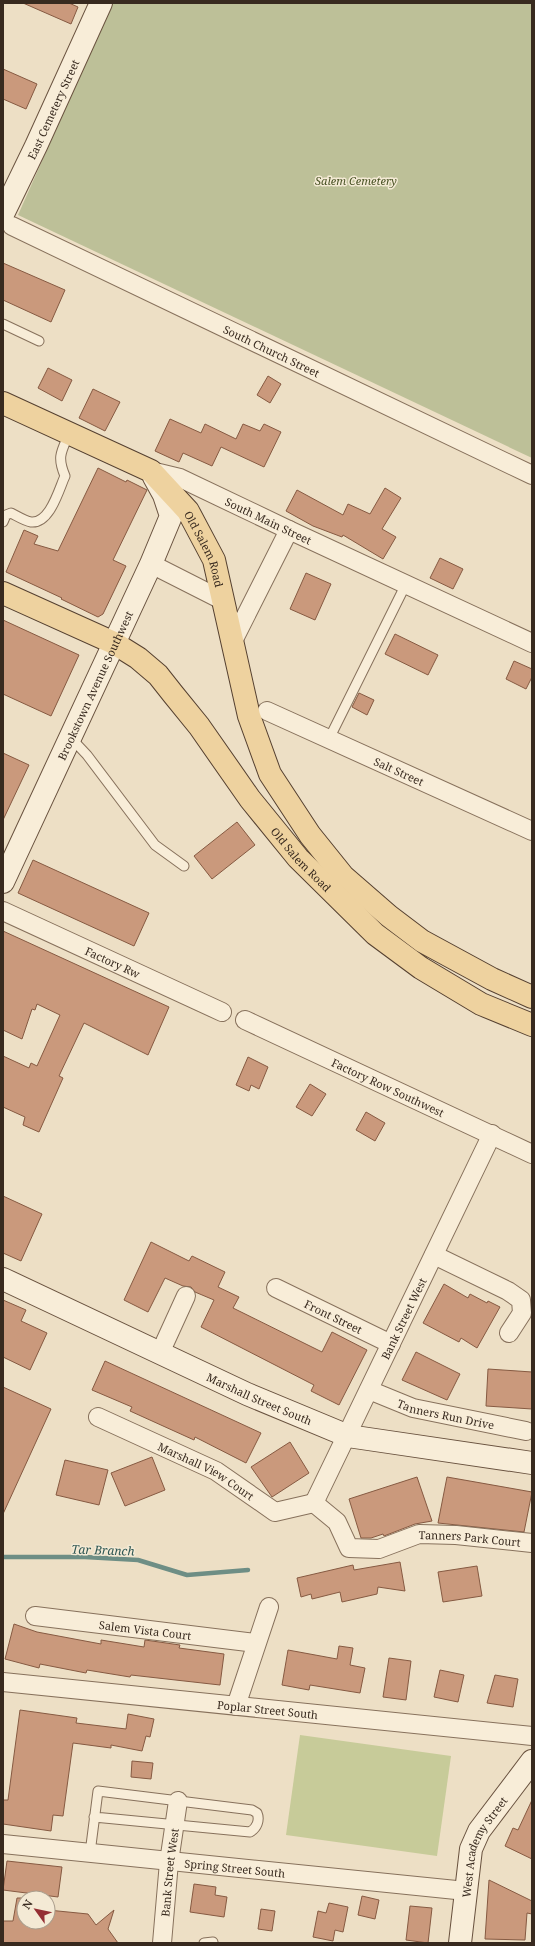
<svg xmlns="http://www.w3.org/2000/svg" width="535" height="1946" viewBox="0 0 535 1946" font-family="'Noto Serif',serif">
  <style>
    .green { fill: #c7cb99 }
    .cemetery { fill: #bdc098 }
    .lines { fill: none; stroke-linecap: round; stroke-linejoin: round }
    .stream { stroke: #6e8e85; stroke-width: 4.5 }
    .building { fill: #ca997c; stroke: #865a42 }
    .lane-casing { stroke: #87715c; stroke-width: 11 }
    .street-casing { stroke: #87715c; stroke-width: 20 }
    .secondary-casing { stroke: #69523f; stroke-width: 24 }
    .primary-casing { stroke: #554030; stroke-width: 24 }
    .lane { stroke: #f8edd8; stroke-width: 9 }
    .street { stroke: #f8edd8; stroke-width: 18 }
    .secondary { stroke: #f8edd8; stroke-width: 22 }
    .primary { stroke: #eed29f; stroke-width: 22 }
    .labels { text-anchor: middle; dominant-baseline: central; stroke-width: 3; stroke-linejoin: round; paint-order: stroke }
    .street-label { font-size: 11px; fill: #382a1f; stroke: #f4ead5 }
    .park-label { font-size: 11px; font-style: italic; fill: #4a5326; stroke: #f4ead5 }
    .water-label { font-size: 12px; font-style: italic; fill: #2f5753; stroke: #f4ead5 }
  </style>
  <rect width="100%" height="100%" fill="#eddfc5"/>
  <polygon class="green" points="300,1735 451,1756 437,1856 286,1835"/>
  <polygon class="cemetery" points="112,3 532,3 532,458 18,215"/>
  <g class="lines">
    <polyline class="stream" points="3,1557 85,1557 138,1560 187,1575 248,1570"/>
  </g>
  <g class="building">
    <polygon points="23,3 69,3 78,7 71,24"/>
    <polygon points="3,69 37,84 26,109 3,99"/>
    <polygon points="3,263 65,290 51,322 3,300"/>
    <polygon points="48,368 72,380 62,401 38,388"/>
    <polygon points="268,376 281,384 270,403 257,395"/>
    <polygon points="93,389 120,402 105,431 79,418"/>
    <polygon points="170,419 201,433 205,424 236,439 243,424 260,431 264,424 281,432 264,467 221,447 212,466 183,453 179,462 155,451"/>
    <polygon points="98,468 126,482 127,480 147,490 113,560 126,566 103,614 98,617 61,599 62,598 6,572 24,530 38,536 34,544 58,551"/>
    <polygon points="385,488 401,498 382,529 396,537 383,559 343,535 342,537 313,526 286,511 297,490 343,515 348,504 370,514"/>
    <polygon points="440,558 463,569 453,589 430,578"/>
    <polygon points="306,573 331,584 315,620 290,609"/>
    <polygon points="3,620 79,655 51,716 3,694"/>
    <polygon points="395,634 438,655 428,675 385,654"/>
    <polygon points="514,661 532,669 532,677 526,689 506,679"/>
    <polygon points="359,693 374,700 367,715 352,707"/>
    <polygon points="3,753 29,765 3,820"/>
    <polygon points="237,822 255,845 212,879 194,856"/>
    <polygon points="33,860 149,913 134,946 18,893"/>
    <polygon points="3,931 169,1007 148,1055 84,1023 59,1076 63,1078 39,1132 23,1125 25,1117 3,1107 3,1056 29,1068 31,1063 37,1066 60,1015 37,1004 35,1010 32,1009 22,1039 3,1030"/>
    <polygon points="248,1057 268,1067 259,1089 251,1085 249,1091 236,1085"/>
    <polygon points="310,1084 326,1094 312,1116 296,1107"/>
    <polygon points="366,1112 385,1123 375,1141 356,1130"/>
    <polygon points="3,1196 42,1214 21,1261 3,1253"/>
    <polygon points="151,1242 189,1261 192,1256 225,1272 218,1287 239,1297 233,1308 322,1352 332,1332 367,1350 339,1405 311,1391 314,1385 201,1327 214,1300 195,1292 191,1287 183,1286 165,1278 148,1312 124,1300"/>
    <polygon points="444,1284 468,1298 470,1294 487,1303 488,1301 500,1307 477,1348 461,1338 459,1342 423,1323"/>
    <polygon points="3,1300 26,1310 21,1321 47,1333 30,1370 3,1357"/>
    <polygon points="416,1352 460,1374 447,1400 402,1380"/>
    <polygon points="105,1361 261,1433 246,1463 195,1437 194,1440 130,1411 132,1407 92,1390"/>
    <polygon points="488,1369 532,1372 532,1409 486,1406"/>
    <polygon points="3,1387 51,1409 3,1514"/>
    <polygon points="290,1442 309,1473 272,1497 251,1467"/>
    <polygon points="152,1457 165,1490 125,1506 111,1473"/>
    <polygon points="65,1460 108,1470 99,1505 56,1495"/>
    <polygon points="417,1477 432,1521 415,1524 384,1536 383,1534 371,1538 361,1538 349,1499"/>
    <polygon points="447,1477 532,1492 524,1532 438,1523"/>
    <polygon points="400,1562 405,1591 378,1587 377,1594 342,1602 340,1592 312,1599 311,1594 301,1597 297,1578 353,1565 354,1570"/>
    <polygon points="477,1566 482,1596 443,1602 438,1572"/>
    <polygon points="14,1624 37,1632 101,1644 101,1640 144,1647 145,1640 180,1645 179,1648 224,1654 220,1685 131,1675 130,1677 87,1670 86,1673 40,1664 39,1668 5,1659"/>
    <polygon points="339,1646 353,1648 350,1665 365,1668 360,1693 310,1685 309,1690 282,1685 288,1650 337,1659"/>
    <polygon points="389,1658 411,1661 406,1700 383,1697"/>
    <polygon points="440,1670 464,1675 458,1702 434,1697"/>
    <polygon points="495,1675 518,1679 513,1707 487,1703"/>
    <polygon points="20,1710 77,1718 76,1723 126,1729 128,1714 154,1719 150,1737 146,1736 142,1751 111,1745 111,1748 73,1743 63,1816 53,1815 51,1831 3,1824 3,1800 8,1800"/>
    <polygon points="132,1761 153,1763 151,1779 131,1777"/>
    <polygon points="532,1800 532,1859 505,1846 513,1828 518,1830"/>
    <polygon points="7,1861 62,1867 58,1897 3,1890"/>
    <polygon points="489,1880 532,1901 532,1914 527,1913 525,1940 485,1939"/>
    <polygon points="194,1884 216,1887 215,1895 227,1897 224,1917 190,1912"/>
    <polygon points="362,1896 379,1900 375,1919 358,1915"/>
    <polygon points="17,1898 24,1898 24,1922 48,1922 48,1910 88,1914 96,1925 114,1910 108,1929 118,1943 3,1943 3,1921 13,1921"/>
    <polygon points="329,1903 348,1907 343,1932 335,1930 333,1941 313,1937 318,1911 326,1913"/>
    <polygon points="410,1906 432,1908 428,1943 406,1940"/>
    <polygon points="261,1909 275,1911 272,1931 258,1929"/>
  </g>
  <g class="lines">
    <g class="lane-casing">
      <g id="lane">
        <polyline points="3,324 39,341"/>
        <path d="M 3,522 L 6,515 L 11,513 C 17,516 25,521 31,522 C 50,524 59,489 65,476 C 57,457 61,452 69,434"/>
        <polyline points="71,738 87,755 155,845 184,866"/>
        <polyline points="329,739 406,584"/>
        <path d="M 90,1853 L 98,1791 L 252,1810 L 257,1813 C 260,1820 257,1828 250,1832 L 94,1817"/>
        <polyline points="204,1943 213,1942"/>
      </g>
    </g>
    <g class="street-casing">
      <g id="street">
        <path id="s1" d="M 12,226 L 532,475"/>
        <path id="s2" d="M 151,471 L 180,478 L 289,530 L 532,643"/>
        <polyline points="151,564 224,601"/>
        <polyline points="233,641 289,530"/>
        <path id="s3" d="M 267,711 L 532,831"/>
        <path id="s4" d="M 3,911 L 222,1012"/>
        <path id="s5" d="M 245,1020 L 532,1154"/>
        <polyline points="434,1255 508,1291 521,1300 522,1313 509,1333"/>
        <path id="s6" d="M 276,1288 L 391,1344"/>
        <polyline points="160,1353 186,1296"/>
        <path id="s7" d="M 369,1390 L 413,1408 L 526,1431"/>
        <path id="s8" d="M 98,1417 L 216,1471 L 275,1512 L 314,1503"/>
        <path id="s9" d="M 314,1503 L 492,1134"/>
        <path id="s10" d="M 314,1503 L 337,1522 L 349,1548 L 379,1549 L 419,1534 L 456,1535 L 532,1543"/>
        <path id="s11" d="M 35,1616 L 256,1643"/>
        <path id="s12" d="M 3,1682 L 532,1736"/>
        <polyline points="236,1706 269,1607"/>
        <path id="s13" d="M 3,1844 L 466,1891"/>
        <path id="s14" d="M 162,1943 L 169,1862 L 178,1801"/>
      </g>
    </g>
    <g class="secondary-casing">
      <g id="secondary">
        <path id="s15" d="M 3,214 L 36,146 L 101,3"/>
        <path id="s16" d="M 3,882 L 151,564 L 171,516 L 164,495 L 154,477"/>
        <path id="s17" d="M 3,1279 L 247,1394 L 348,1436 L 532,1463"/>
        <path id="s18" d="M 460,1943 L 471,1849 L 479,1831 L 532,1761"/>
      </g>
    </g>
    <g class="primary-casing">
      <g id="primary">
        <path id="s19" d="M 3,403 L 151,471 L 188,511 L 214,560 L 249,716 L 270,774 L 310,835 L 343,876 L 389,916 L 422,941 L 492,979 L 532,997"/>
        <path id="s20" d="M 3,593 L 114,643 L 138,658 L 158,675 L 173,694 L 199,726 L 250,799 L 298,858 L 375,934 L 421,968 L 481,1004 L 532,1025"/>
      </g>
    </g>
    <use href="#lane" class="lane"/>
    <use href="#street" class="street"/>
    <use href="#secondary" class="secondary"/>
    <use href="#primary" class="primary"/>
  </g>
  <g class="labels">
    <g class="street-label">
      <text stroke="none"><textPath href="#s15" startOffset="116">East Cemetery Street</textPath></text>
      <text stroke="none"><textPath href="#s1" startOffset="288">South Church Street</textPath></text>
      <text stroke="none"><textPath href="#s2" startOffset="128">South Main Street</textPath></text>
      <text stroke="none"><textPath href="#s19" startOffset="259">Old Salem Road</textPath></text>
      <text stroke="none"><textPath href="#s16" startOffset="217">Brookstown Avenue Southwest</textPath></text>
      <text stroke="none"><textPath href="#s3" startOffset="145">Salt Street</textPath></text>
      <text stroke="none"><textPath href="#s20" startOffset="410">Old Salem Road</textPath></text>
      <text stroke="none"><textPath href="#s4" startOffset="121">Factory Rw</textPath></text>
      <text stroke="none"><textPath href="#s5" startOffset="158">Factory Row Southwest</textPath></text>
      <text stroke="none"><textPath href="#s6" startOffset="64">Front Street</textPath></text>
      <text stroke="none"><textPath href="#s9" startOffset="205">Bank Street West</textPath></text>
      <text stroke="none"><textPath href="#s17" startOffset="283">Marshall Street South</textPath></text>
      <text stroke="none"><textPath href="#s7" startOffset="81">Tanners Run Drive</textPath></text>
      <text stroke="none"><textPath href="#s8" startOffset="121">Marshall View Court</textPath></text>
      <text stroke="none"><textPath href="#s10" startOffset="182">Tanners Park Court</textPath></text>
      <text stroke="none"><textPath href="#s11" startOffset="111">Salem Vista Court</textPath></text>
      <text stroke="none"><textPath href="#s12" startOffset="266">Poplar Street South</textPath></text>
      <text stroke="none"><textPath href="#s18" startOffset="101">West Academy Street</textPath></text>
      <text stroke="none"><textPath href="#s13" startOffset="233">Spring Street South</textPath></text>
      <text stroke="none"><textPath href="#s14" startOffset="71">Bank Street West</textPath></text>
    </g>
    <g class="park-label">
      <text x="356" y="180">Salem Cemetery</text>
    </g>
    <g class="water-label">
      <text transform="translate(103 1550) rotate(2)">Tar Branch</text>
    </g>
  </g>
  <rect width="535" height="1946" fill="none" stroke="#382a1f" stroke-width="8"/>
  <g transform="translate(36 1910) rotate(303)"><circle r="19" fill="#f4ead5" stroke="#a99d8c"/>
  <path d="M0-3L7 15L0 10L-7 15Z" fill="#942e33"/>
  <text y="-6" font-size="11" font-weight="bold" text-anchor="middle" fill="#382a1f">N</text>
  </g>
</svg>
